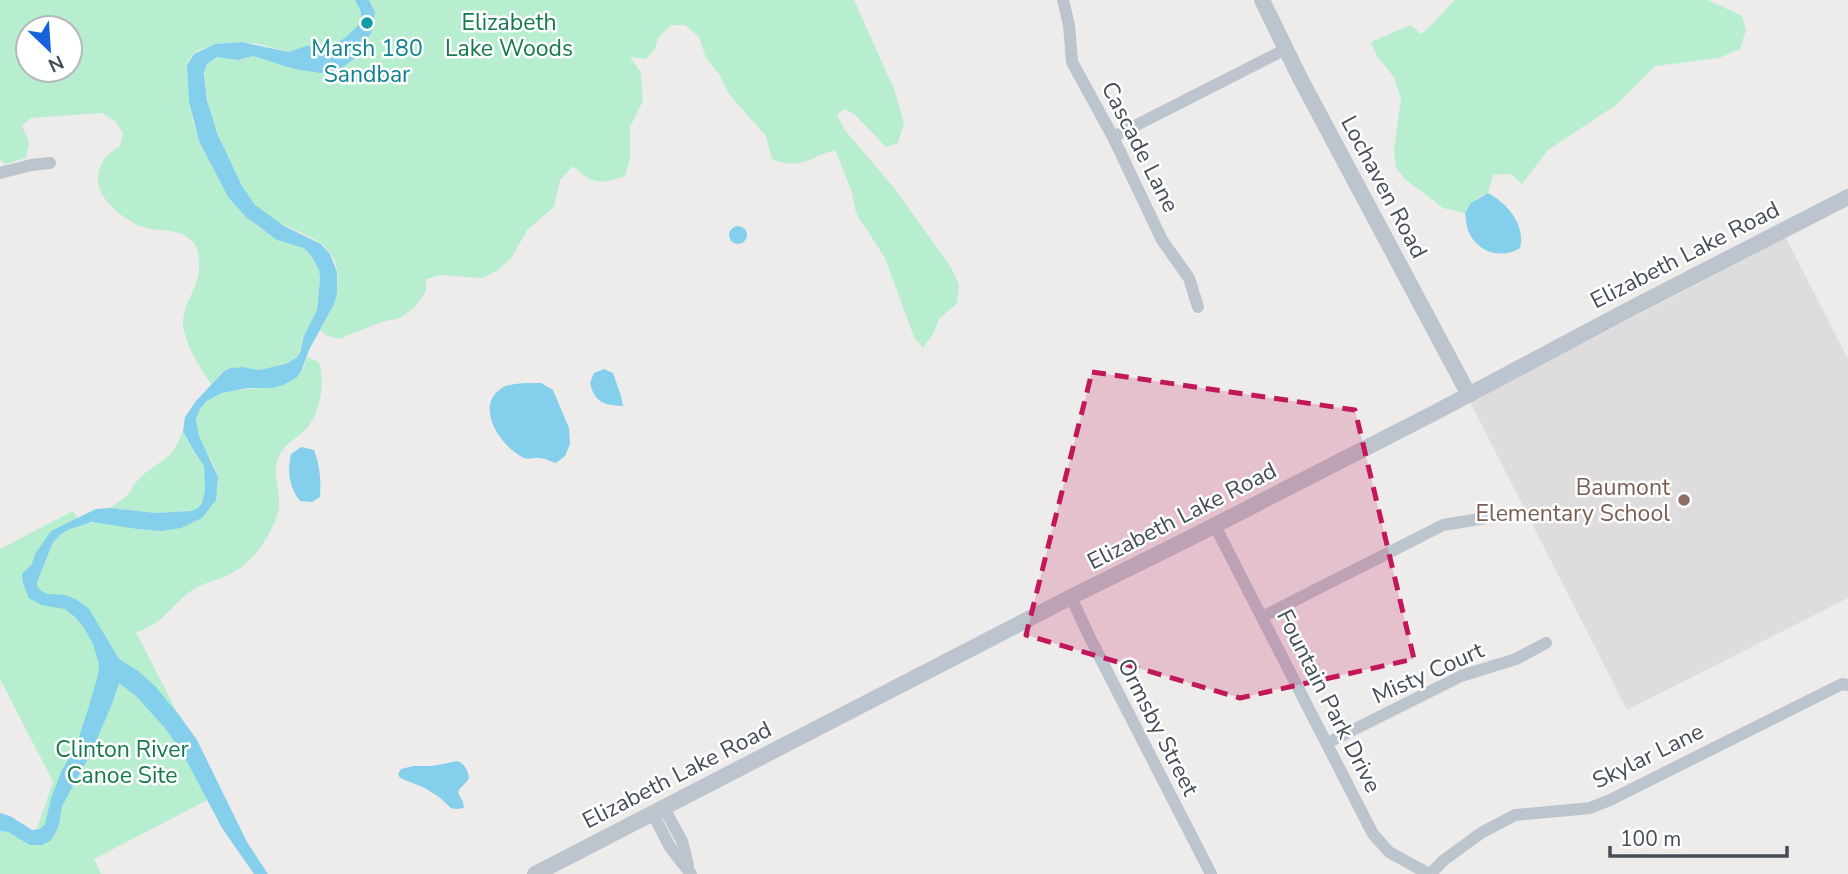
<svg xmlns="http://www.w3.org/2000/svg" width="1848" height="874" viewBox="0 0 1848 874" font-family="'Nunito Sans',sans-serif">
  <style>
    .education { fill: #dfdcdd }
    .green { fill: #b7eed0; fill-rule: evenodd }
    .water { fill: #84cfeb }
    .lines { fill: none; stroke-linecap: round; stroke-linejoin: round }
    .minor { stroke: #bcc5ce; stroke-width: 12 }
    .tertiary { stroke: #bcc5ce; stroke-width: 16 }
    .marked { fill: #c2185b; fill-opacity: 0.2; stroke: #c2185b; stroke-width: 5; stroke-dasharray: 14 9; stroke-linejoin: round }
    .culture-dot { fill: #0f9aa8; stroke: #fff; stroke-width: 2.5 }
    .education-dot { fill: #8d6e63; stroke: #fff; stroke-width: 2.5 }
    .labels { text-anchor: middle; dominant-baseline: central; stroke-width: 5; stroke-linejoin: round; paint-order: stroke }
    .park-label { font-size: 23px; fill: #15794d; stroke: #fff }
    .culture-label { font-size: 23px; fill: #0d838f; stroke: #fff }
    .street-label { font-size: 23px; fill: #444d58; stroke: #fff }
    .education-label { font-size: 23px; fill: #785e54; stroke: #fff; text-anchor: end }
  </style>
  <rect width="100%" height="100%" fill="#eeebeb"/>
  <polygon class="education" points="1786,238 1848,359 1848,598 1627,710 1470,402"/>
  <g class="green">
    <path d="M 0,0 L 355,0 L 361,12 L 360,23 L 345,38 L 330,46 L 289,52 L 259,44 L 237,42 L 215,44 L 199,50 L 194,53 L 188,61 L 187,70 L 189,102 L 193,122 L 199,141 L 228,197 L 256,226 L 282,242 L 291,243 L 304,248 L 315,261 L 319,270 L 320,279 L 317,310 L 296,358 L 286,364 L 259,370 L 243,367 L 231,368 L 224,371 L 211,384 C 201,368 188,350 184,331 C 179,313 192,297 197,280 C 201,269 200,247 191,240 C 179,229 164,231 150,229 C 130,225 98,202 98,180 C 99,162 105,156 120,146 L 123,133 L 115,121 L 102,113 L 31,118 L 22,126 L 29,142 L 26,158 L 5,164 L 0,160 ZM 28,28 L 70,28 L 70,70 L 28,70 Z"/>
    <path d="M 369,0 L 854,0 L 894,89 L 904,123 L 898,143 L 886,147 L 854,114 L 845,109 L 837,114 L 844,129 L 895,189 L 952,269 L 959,286 L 957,303 L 939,319 L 933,334 L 923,348 L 914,337 L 885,258 L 856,213 L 852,192 L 835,150 C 810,157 799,171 772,159 L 766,136 L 728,93 L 720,75 L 706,58 L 699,37 L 685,25 L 671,25 L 658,38 L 655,49 L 646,59 L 630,57 L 641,73 L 643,101 L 630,127 L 630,158 L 625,176 C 601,185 591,184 573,166 L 560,180 L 554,207 L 527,230 L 512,257 L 497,271 L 482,278 L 441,275 L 426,279 L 426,291 L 415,307 L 400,318 L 382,322 L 339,339 L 326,335 L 320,330 C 335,304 351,263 319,242 C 298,229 272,224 254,204 C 245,194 239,179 233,167 C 219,136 209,120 206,86 C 205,75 203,69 210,60 L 221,57 L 242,60 L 253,56 L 294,69 L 320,73 L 354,59 L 360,52 L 372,32 L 374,10 Z"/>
    <path d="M 1455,0 L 1708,0 L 1742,16 L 1746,30 L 1740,49 L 1719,58 L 1655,66 L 1616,105 L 1548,150 L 1522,184 L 1511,174 L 1493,175 L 1488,193 C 1477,196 1471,203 1465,213 L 1443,208 L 1405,179 L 1396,168 L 1394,150 L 1401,98 L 1394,77 L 1377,56 L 1371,42 L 1410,25 L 1421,34 C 1434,25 1443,11 1455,0 Z"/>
    <path d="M 307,357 L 319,362 C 325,382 321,412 307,428 C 297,439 283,444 278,459 C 271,476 283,494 278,512 C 271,536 253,563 230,574 C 217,581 204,582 191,591 C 170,606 164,624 136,632 L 219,794 L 94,859 L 101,874 L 0,874 L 0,831 L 8,832 L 16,837 L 34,837 L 53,782 L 0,679 L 0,549 L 73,511 L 81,525 C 114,515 149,541 186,525 C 191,523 197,521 201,518 C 204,515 207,508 209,504 C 212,498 217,492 218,485 C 221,462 184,433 200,410 C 225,374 276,402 301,372 C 304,368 305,362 307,357 Z"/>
    <polygon points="183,431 192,450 204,466 205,490 202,503 198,508 191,511 156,513 110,508 127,496 136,482 145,473 169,456 177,445"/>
  </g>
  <g class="water">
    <polygon points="355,0 369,0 375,12 372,32 354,59 336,72 320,73 294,69 253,56 239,60 217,57 207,64 204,73 207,100 217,133 242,186 255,205 284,226 321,244 330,254 337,272 337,293 334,304 309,350 301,372 296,378 283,385 272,388 248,388 222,393 207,401 200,409 196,419 199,436 218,477 216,500 202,518 181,528 161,531 138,529 92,522 70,529 61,534 53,542 37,582 37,586 41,591 48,594 65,595 77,600 89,609 119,659 138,671 155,686 179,715 197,740 247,842 268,874 254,874 222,828 183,754 165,728 136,696 119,683 112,704 90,755 62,806 59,825 55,834 50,841 42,845 30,845 8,832 0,831 0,813 10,816 32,830 40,829 45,824 51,799 61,772 76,746 89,706 98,675 99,664 93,644 84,628 75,617 65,609 41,605 29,598 23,583 22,574 32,564 35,554 51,531 96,509 110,508 156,513 191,511 198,508 202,503 205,490 204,466 193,450 183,431 185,417 196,401 224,371 231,368 243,367 259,370 286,364 296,358 300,352 304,336 317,310 320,279 319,270 312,257 304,248 277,240 246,217 228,197 199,141 189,102 187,65 194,54 215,44 241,42 289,52 306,46 330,46 345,38 360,23 361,12"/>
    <path d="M 1488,193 C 1507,203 1526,225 1520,248 C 1501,260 1476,252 1468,230 C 1466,225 1466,219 1465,213 L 1471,203 Z"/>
    <circle cx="738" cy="235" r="9"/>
    <path d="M 604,369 L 613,373 L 621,396 L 623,406 C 604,405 595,403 590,383 L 594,373 Z"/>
    <path d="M 541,383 L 553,390 L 569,428 L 570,444 L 565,456 L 556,463 C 551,462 545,458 540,458 C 534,457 530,460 524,458 C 501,447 473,406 502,388 C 512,382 530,383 541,383 Z"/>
    <path d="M 301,447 L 314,450 C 320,466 321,480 320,497 L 312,502 L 300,501 C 289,488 287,469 291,454 Z"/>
    <path d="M 458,761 C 465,765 468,770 469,778 C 466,784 460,786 458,793 L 463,802 L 464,808 L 456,809 L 451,808 L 439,797 L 425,788 L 400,778 L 398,774 L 401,769 L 413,766 L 432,766 Z"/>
  </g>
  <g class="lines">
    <g class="minor">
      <polyline points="1063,0 1069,25 1072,62 1113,137 1162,240 1189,278 1198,307"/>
      <polyline points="1113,137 1286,49"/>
      <polyline points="0,173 31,165 50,163"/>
      <polyline points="1215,526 1373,834 1389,852 1429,874"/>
      <polyline points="1071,597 1090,638 1211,874"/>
      <polyline points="1262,617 1443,525 1486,518"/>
      <polyline points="1327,743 1461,676 1516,659 1546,643"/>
      <polyline points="664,808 682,841 688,865"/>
      <polyline points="653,814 670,847 691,874"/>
      <polyline points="1430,874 1444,860 1481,833 1515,815 1590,808 1610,800 1842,684 1848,685"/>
    </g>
    <g class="tertiary">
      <polyline points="1262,0 1300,78 1469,395"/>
      <polyline points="535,874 1071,597 1198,534 1438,411 1632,308 1848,197"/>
    </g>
  </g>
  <path class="marked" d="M 1092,372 L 1355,410 L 1414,659 L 1240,698 L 1026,635 Z"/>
  <circle class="culture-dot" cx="367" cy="23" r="7"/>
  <circle class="education-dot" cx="1684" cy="500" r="7"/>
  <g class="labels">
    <g class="park-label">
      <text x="509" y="22">Elizabeth<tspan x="509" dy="26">Lake Woods</tspan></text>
      <text x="122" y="749">Clinton River<tspan x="122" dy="26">Canoe Site</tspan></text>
    </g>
    <g class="culture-label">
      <text x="367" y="48">Marsh 180<tspan x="367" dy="26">Sandbar</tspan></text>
    </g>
    <g class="street-label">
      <text transform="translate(1140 147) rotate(63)">Cascade Lane</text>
      <text transform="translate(1384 187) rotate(62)">Lochaven Road</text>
      <text transform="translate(1685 255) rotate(-27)">Elizabeth Lake Road</text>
      <text transform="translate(1182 516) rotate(-27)">Elizabeth Lake Road</text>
      <text transform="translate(1428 673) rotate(-24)">Misty Court</text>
      <text transform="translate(1329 701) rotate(63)">Fountain Park Drive</text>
      <text transform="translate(1158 727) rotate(63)">Ormsby Street</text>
      <text transform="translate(1648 756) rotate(-26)">Skylar Lane</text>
      <text transform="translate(677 775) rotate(-27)">Elizabeth Lake Road</text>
    </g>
    <g class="education-label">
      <text x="1670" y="487">Baumont<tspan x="1670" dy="26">Elementary School</tspan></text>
    </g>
  </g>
  <g transform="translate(49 49) rotate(155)"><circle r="33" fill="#ffffff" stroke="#b4b8bc" stroke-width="2"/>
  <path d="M0-5L12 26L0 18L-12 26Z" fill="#1761dc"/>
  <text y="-10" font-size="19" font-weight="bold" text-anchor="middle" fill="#444d58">N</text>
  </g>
  <path d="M1610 846v10h177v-10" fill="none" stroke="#444d58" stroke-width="3.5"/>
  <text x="1620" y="846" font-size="21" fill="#444d58" stroke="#ffffff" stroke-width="5" paint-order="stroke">100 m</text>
</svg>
